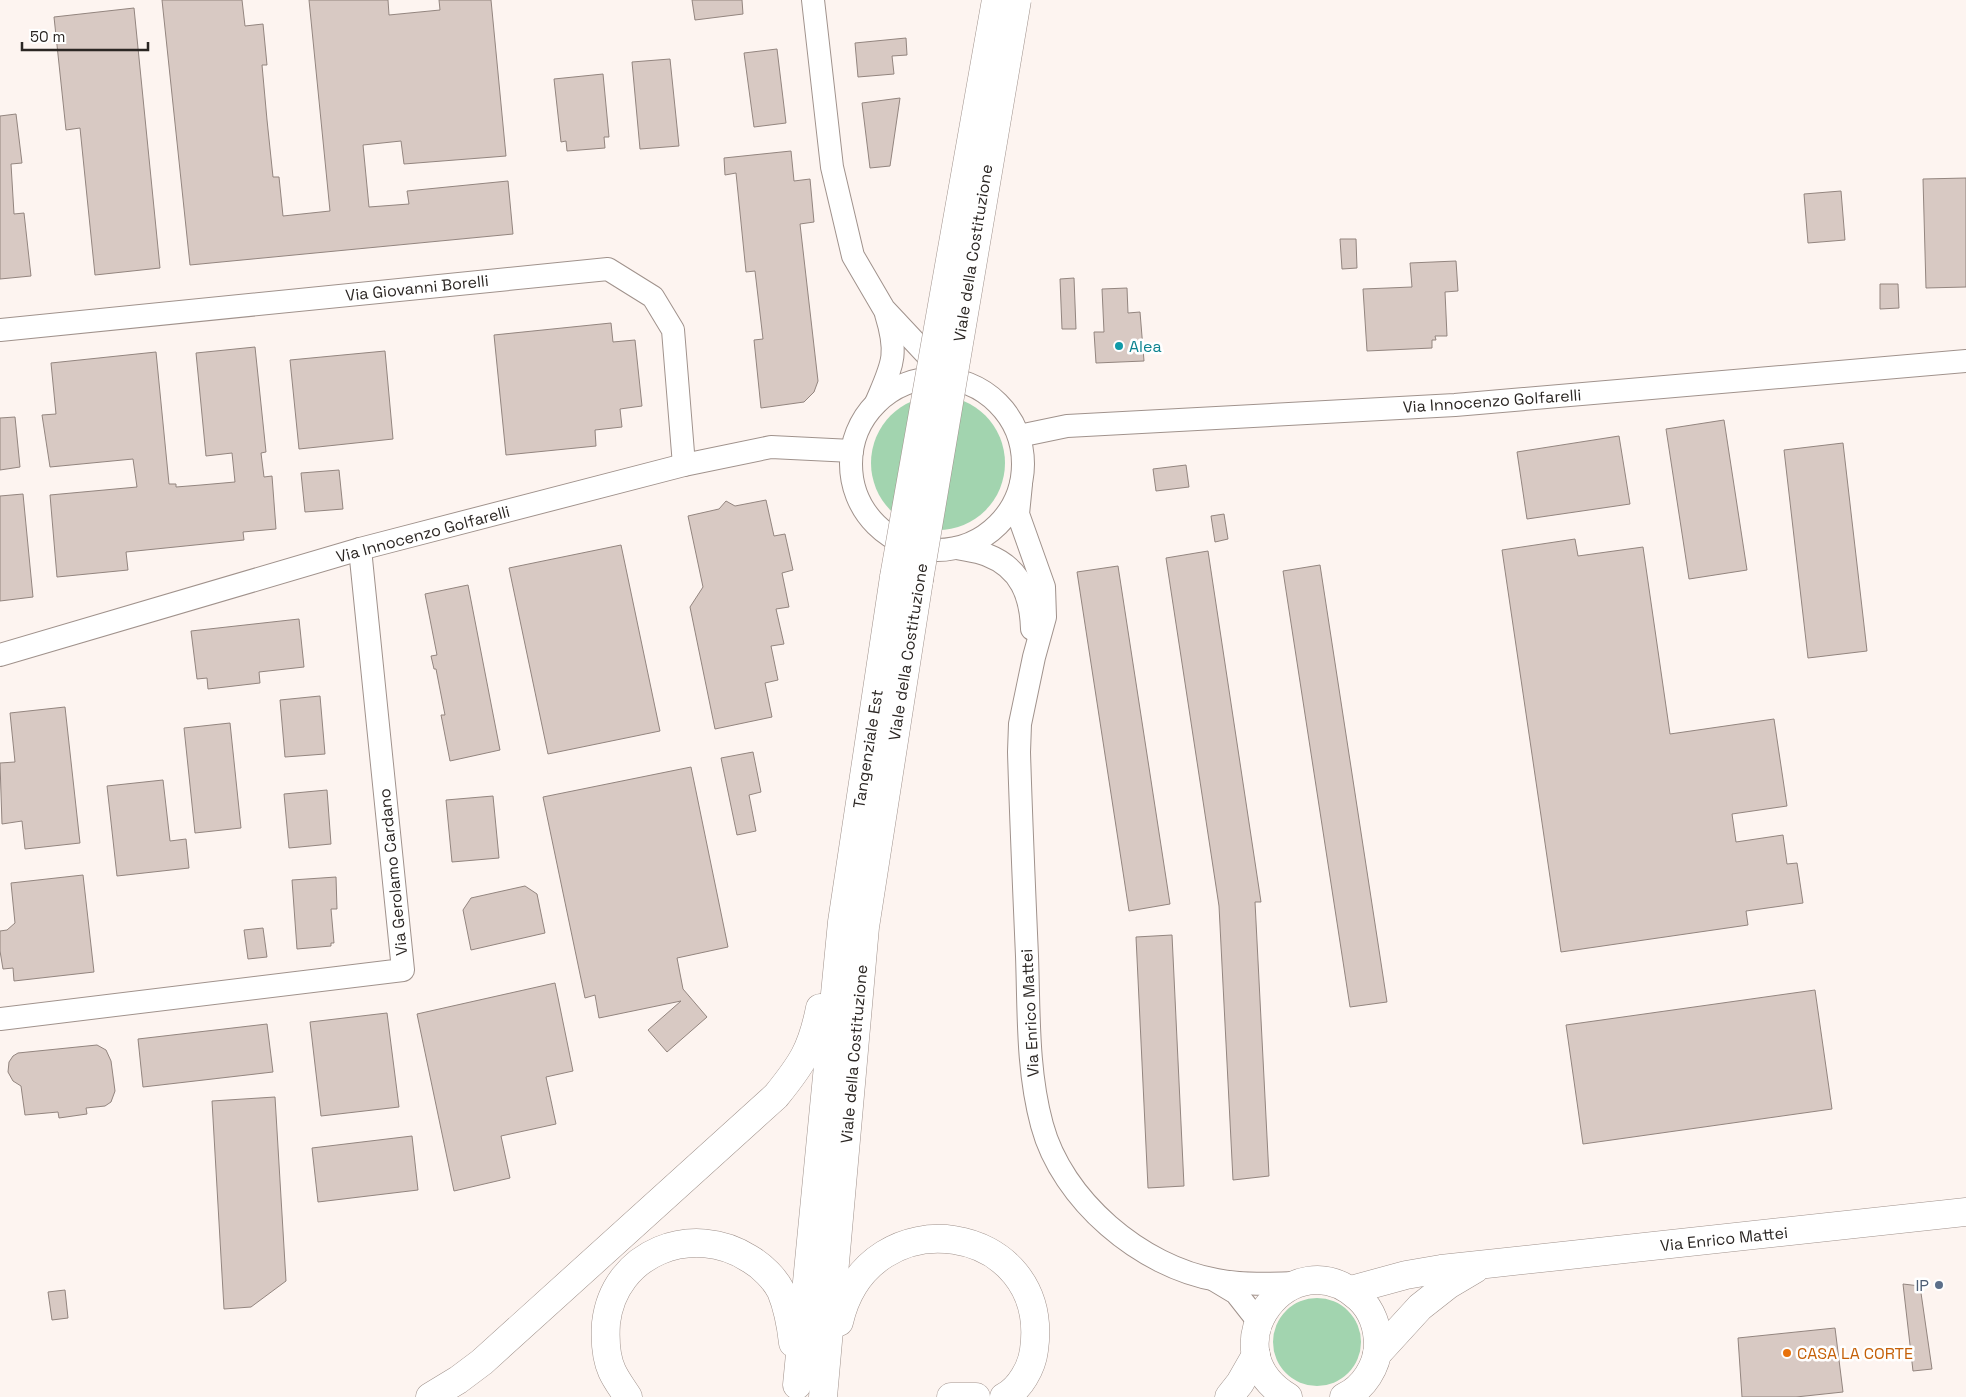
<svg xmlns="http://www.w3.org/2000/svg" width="1966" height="1397" viewBox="0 0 1966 1397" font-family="'Space Grotesk',sans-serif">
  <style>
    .green { fill: #a2d4af }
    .building { fill: #d8c9c3; stroke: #93857f }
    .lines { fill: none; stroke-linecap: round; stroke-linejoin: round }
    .minor-casing { stroke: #a0928c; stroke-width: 24 }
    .major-casing { stroke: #a0928c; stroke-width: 29 }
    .highway-casing { stroke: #a0928c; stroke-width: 29 }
    .minor { stroke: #fff; stroke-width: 22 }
    .major { stroke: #fff; stroke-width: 28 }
    .highway { stroke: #fff; stroke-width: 28 }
    .highway-bridge-casing { stroke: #a0928c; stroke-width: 29; stroke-linecap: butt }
    .highway-bridge { stroke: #fff; stroke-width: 28 }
    .culture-dot { fill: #0f9aa8; stroke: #fff; stroke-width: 2 }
    .service-dot { fill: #5c6f8a; stroke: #fff; stroke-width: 2 }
    .food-dot { fill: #e8710a; stroke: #fff; stroke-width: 2 }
    .labels { text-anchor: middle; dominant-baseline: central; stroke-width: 5; stroke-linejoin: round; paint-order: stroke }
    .street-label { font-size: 16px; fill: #2b2623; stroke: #fff }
    .culture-label { font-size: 16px; fill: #0d838f; stroke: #fff; text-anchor: start }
    .service-label { font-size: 16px; fill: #4e5e75; stroke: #fff; text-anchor: end }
    .food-label { font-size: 16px; fill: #c56008; stroke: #fff; text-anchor: start }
  </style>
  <rect width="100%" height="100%" fill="#fdf4f0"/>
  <g class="green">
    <circle cx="938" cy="463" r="67"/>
    <circle cx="1317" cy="1342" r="44"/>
  </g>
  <g class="building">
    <polygon points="162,0 242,0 245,26 263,24 267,65 262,65 267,120 273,177 279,177 283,216 330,211 309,0 388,0 389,15 440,10 439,0 491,0 506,156 404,164 401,141 363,145 369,207 409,204 407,191 508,181 513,234 190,265"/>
    <polygon points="692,0 742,0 743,14 695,20"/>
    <polygon points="134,8 160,268 95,275 80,128 66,130 54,17"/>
    <polygon points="906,38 907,55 892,56 894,74 858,77 855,43"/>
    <polygon points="777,49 786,123 754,127 744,53"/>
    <polygon points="670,59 679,146 640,149 632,62"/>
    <polygon points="603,74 609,137 604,137 605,148 567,151 566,141 561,142 554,79"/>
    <polygon points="900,98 890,166 870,168 862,103"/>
    <polygon points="16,114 22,163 11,164 14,214 24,213 31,276 0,279 0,116"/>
    <polygon points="791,151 794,181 810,179 814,222 800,224 818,381 814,392 804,402 761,408 754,340 763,339 755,271 746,272 736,173 725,175 724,158"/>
    <polygon points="1966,178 1966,287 1926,288 1923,179"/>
    <polygon points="1841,191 1845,240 1808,243 1804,194"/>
    <polygon points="1340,239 1356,239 1357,268 1342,269"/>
    <polygon points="1456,261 1458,291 1445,292 1447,336 1435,336 1436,340 1432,340 1432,348 1367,351 1363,289 1412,287 1410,263"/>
    <polygon points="1074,278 1076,329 1062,329 1060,279"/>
    <polygon points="1880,284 1898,284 1899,308 1880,309"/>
    <polygon points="1127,288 1128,313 1140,312 1144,361 1096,363 1094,332 1104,332 1102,289"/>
    <polygon points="611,323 613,342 635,340 642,406 620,409 622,427 595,430 596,446 506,455 494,335"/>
    <polygon points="255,347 266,452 261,453 264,477 272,476 276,529 243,532 244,540 126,552 128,570 57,577 50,495 137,487 133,459 50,467 42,415 56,414 51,363 156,352 169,484 176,484 176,487 201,485 235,482 232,453 206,456 196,353"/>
    <polygon points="385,351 393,439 299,449 290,360"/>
    <polygon points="15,417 20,467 0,470 0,418"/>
    <polygon points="1724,420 1747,570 1689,579 1666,429"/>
    <polygon points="1619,436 1630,504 1527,519 1517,452"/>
    <polygon points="1843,443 1867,651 1808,658 1784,450"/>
    <polygon points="1186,465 1189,487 1156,491 1153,469"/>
    <polygon points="339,470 343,509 305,512 301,473"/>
    <polygon points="23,494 33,597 0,601 0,496"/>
    <polygon points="766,500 774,536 785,534 793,570 782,573 789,607 776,609 784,644 771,646 778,680 765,683 772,717 715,729 690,607 703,587 688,516 719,509 726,501 735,506"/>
    <polygon points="1224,514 1228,539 1215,542 1211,516"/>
    <polygon points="1575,539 1578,556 1643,547 1670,734 1774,719 1787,806 1732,814 1736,842 1783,835 1787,864 1797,863 1803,903 1746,911 1748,925 1561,952 1502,550"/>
    <polygon points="621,545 660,731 548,754 509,568"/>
    <polygon points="1208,551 1261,902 1255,902 1269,1176 1233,1180 1219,906 1166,558"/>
    <polygon points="1320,565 1387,1002 1350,1007 1283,571"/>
    <polygon points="1118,566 1170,904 1129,911 1077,572"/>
    <polygon points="468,585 500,750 450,761 441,715 445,715 436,669 434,669 431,656 437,655 425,594"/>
    <polygon points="299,619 304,667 259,672 260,683 208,689 207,678 197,679 191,631"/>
    <polygon points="320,696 325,754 285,757 280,700"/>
    <polygon points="65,707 80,843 25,849 22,821 2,824 0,763 15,762 10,713"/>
    <polygon points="230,723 241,828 195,833 184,728"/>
    <polygon points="753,752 761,792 749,795 756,831 737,835 721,758"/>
    <polygon points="691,767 728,947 677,958 683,989 707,1017 667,1052 648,1030 681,1001 599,1018 595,995 585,998 543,797"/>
    <polygon points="163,780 170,841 186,839 189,868 117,876 107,786"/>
    <polygon points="327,790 331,844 289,848 284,794"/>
    <polygon points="493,796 499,858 452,862 446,800"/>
    <polygon points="83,875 94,972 14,981 13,968 3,969 0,951 0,931 7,930 15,923 11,883"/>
    <polygon points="336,877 337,909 331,909 334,943 331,943 331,946 297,949 292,880"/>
    <polygon points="525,886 537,894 545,933 471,950 463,910 471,898"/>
    <polygon points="263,928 267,957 248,959 244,930"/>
    <polygon points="1172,935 1184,1186 1148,1188 1136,937"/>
    <polygon points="555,983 573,1071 546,1077 556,1124 501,1136 510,1178 454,1191 417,1014"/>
    <polygon points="1815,990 1832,1109 1583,1144 1566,1025"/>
    <polygon points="387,1013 399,1107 321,1116 310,1022"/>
    <polygon points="267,1024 273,1072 143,1087 138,1039"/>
    <polygon points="97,1045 106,1050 111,1061 115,1091 111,1102 105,1106 86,1108 87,1114 59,1118 58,1112 25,1115 21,1086 13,1081 8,1072 9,1062 13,1056 18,1053"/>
    <polygon points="275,1097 286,1281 251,1307 224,1309 212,1101"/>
    <polygon points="412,1136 418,1190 318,1202 312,1148"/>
    <polygon points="1903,1284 1920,1286 1932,1369 1913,1371"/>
    <polygon points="65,1290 68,1318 52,1320 48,1292"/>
    <polygon points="1835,1328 1843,1392 1796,1397 1742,1397 1738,1338"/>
  </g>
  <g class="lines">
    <g class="minor-casing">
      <g id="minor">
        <polyline points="813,0 832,167 853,256 884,309 942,371"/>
        <polyline points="0,330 608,269 653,297 673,330 684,465"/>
        <circle cx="937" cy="464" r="86"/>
        <path d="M 876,403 C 892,365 899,356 886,314"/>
        <polyline points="1019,436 1067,426 1455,405 1966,361"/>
        <path d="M 1021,484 L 1018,514 L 1044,587 L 1045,617 L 1034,657 L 1020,724 L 1019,752 C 1021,820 1024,888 1027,956 C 1029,1012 1027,1070 1042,1125 C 1062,1200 1141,1267 1217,1280 C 1243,1285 1270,1284 1296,1283"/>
        <path d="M 957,548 C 966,550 978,551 987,555 C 1021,568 1031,596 1032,629"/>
        <polyline points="0,655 360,549 684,465 771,447 852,451"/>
        <polyline points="0,1019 403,970 360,549"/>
        <polyline points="1216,1281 1236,1293 1258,1321"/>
      </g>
    </g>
    <g class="major-casing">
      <g id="major">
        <polyline points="1351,1290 1406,1275 1441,1269 1966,1212"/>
        <polyline points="1377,1354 1420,1307 1448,1285 1475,1269"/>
        <polyline points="951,1397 976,1397"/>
        <polyline points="1229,1397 1240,1383 1256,1355"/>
        <path d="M 1288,1397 C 1206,1347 1293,1237 1359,1298 C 1372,1310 1378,1328 1378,1346 C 1377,1366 1364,1388 1344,1397"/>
      </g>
    </g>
    <g class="highway-casing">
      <g id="highway">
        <path d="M 839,1322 C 868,1194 1052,1222 1034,1350 C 1032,1367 1020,1389 1004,1397"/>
        <polyline points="797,1385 842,922 894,577"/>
        <path d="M 430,1397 L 458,1380 L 482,1362 L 776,1096 C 802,1064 812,1049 820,1008"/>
        <path d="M 628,1397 C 623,1389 616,1380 612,1371 C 605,1356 605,1339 606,1323 C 614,1252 693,1222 750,1259 C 762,1266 775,1279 781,1291 C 788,1308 791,1325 793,1343"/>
        <polyline points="823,1397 865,927 919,580"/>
      </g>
    </g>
    <use href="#minor" class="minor"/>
    <use href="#major" class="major"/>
    <use href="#highway" class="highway"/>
    <g class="highway-bridge-casing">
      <g id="highway-bridge">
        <polyline points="894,577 996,0"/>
        <polyline points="919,580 1017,0"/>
      </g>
    </g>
    <use href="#highway-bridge" class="highway-bridge"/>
  </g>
  <circle class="culture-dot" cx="1119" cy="346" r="5"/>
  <circle class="service-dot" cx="1939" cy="1285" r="5"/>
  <circle class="food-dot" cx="1787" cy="1353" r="5"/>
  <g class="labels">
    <g class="street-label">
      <text transform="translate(973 253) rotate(-81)">Viale della Costituzione</text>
      <text transform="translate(417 288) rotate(-6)">Via Giovanni Borelli</text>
      <text transform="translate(1492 401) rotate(-4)">Via Innocenzo Golfarelli</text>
      <text transform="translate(423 534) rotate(-15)">Via Innocenzo Golfarelli</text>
      <text transform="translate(908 652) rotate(-81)">Viale della Costituzione</text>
      <text transform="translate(868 749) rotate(-81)">Tangenziale Est</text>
      <text transform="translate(393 872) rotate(-96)">Via Gerolamo Cardano</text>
      <text transform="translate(1030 1013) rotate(-93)">Via Enrico Mattei</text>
      <text transform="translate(854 1054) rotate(-85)">Viale della Costituzione</text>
      <text transform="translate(1724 1239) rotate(-6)">Via Enrico Mattei</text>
    </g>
    <g class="culture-label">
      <text x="1129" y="346">Alea</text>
    </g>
    <g class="service-label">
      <text x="1929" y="1285">IP</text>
    </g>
    <g class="food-label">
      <text x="1797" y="1353">CASA LA CORTE</text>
    </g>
  </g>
  <path d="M22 42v8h126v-8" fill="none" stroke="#2b2623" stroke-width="2.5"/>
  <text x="30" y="42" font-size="15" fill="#2b2623" stroke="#ffffff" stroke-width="4" paint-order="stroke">50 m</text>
</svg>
